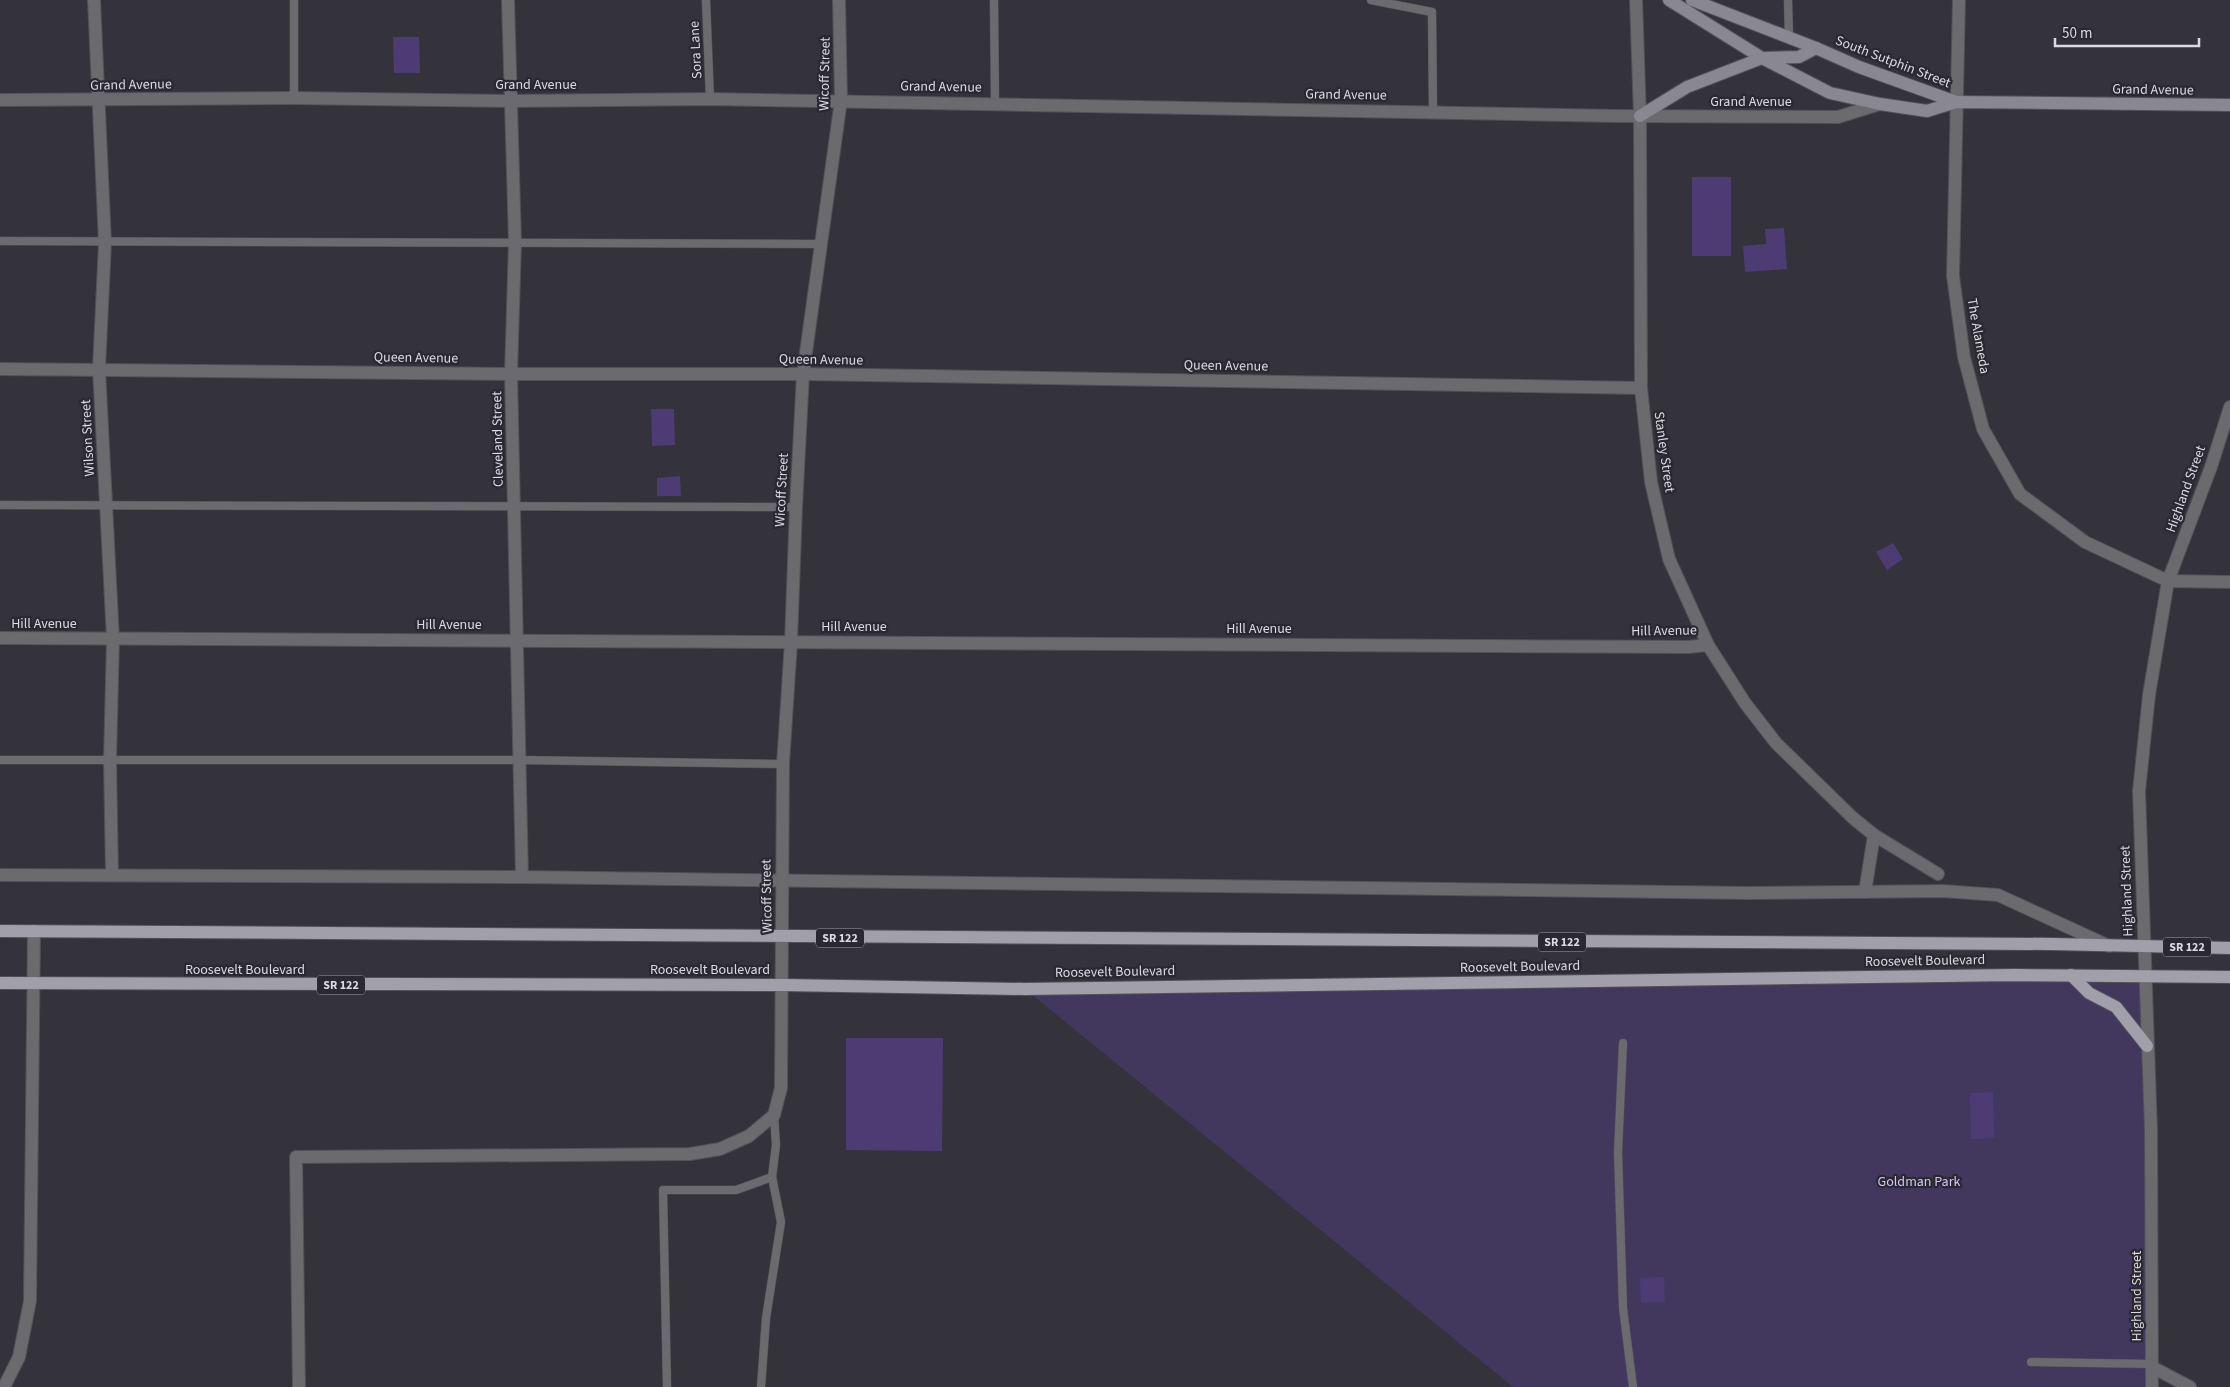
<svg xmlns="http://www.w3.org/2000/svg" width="2230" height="1387" viewBox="0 0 2230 1387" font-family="'Source Sans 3',sans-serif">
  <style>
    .green { fill: #42385e }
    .building { fill: #4c3c73 }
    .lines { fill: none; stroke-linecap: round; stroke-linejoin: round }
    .lane-casing { stroke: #525059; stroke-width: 9 }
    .street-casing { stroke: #525059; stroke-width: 14 }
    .secondary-casing { stroke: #525059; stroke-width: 14 }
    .primary-casing { stroke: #525059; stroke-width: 14 }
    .lane { stroke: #6b6a6f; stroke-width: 8 }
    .street { stroke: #6b6a6f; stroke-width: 12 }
    .secondary { stroke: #898890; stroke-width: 12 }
    .primary { stroke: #a19fa9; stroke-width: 12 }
    .labels { text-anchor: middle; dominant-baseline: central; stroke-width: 4.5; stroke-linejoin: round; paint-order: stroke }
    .shield { fill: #2a2831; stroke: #a6a5ac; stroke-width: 1 }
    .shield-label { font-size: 12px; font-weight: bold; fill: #dbdae0 }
    .street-label { font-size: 14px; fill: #dbdae0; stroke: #2a2831 }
    .park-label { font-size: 14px; fill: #d0c4f8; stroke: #2a2831 }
  </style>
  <rect width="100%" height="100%" fill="#34323b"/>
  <polygon class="green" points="2145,976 2152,1387 1513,1387 1025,989"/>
  <g class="building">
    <polygon points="393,37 419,37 420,73 394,73"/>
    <rect x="1692" y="177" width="39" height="79"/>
    <polygon points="1784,228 1787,269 1745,272 1743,246 1766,244 1765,229"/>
    <polygon points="651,409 674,409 675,445 652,446"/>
    <polygon points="680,476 681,496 657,496 657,478"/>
    <polygon points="1893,543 1903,559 1887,570 1876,552"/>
    <polygon points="846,1038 943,1038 942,1151 846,1150"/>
    <polygon points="1993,1092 1994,1138 1971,1139 1970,1093"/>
    <polygon points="1664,1277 1665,1302 1641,1303 1640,1278"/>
  </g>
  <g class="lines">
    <g class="lane-casing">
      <g id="lane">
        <polyline points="706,0 710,99"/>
        <polyline points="994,0 995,103"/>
        <polyline points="1371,0 1432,12 1433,112"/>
        <polyline points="1788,0 1789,38"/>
        <polyline points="294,98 294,0"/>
        <polyline points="0,241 823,244"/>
        <polyline points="0,505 796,507"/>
        <polyline points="0,760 519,760 783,764"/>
        <polyline points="1623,1043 1618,1152 1623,1308 1633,1387"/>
        <polyline points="2031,1362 2152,1364"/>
        <polyline points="667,1387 663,1190 736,1190 772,1177 776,1145 774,1115"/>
        <polyline points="761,1387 766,1318 781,1222 772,1177"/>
      </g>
    </g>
    <g class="street-casing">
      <g id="street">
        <polyline points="94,0 105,243 99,369 113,639 110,760 112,875"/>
        <polyline points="508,0 515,242 511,374 522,877"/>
        <polyline points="1636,0 1640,116 1641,388 1651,482 1669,559 1708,645 1745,703 1776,743 1853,818 1874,835 1938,874"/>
        <polyline points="1959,0 1953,276 1964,357 1983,429 2020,494 2085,542 2168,581 2230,582"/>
        <polyline points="0,100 294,98 511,101 710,99 1617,116 1838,117 1880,104"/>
        <polyline points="0,369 511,374 803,374 1641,388"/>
        <polyline points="0,638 1688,647 1708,645"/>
        <polyline points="0,875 522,877 1748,893 1943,891 1998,895 2109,946"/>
        <polyline points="1865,892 1874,835"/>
        <polyline points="2152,1367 2190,1387"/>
        <polyline points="4,1387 19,1357 30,1301 34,931"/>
        <polyline points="299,1387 296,1157 690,1154 720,1149 749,1136 774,1115 781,1088 783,764 791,642 796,507 803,374 841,100 839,0"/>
        <polyline points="2152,1387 2151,1130 2139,791 2149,695 2168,581 2211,467 2230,407"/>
      </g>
    </g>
    <g class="secondary-casing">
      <g id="secondary">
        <polyline points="1669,0 1762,58 1830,93 1880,104 1927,111 1956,102 2230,105"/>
        <polyline points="1692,0 1816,48 1859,67 1956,102"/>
        <polyline points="1640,116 1687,87 1762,58 1799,57 1816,48"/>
      </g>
    </g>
    <g class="primary-casing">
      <g id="primary">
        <polyline points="0,931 2052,944 2230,948"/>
        <polyline points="2071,975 2089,993 2116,1007 2147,1046"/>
        <polyline points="0,983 783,985 1025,989 2014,975 2230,977"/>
      </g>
    </g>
    <use href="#lane" class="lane"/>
    <use href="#street" class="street"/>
    <use href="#secondary" class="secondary"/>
    <use href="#primary" class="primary"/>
  </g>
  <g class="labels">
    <g class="shield">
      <rect x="816" y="928.5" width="48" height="19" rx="4"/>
      <rect x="1538" y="932.5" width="48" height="19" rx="4"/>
      <rect x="2163" y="937.5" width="48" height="19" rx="4"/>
      <rect x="317" y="975.5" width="48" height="19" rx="4"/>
    </g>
    <g class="shield-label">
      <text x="840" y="938">SR 122</text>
      <text x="1562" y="942">SR 122</text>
      <text x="2187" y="947">SR 122</text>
      <text x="341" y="985">SR 122</text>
    </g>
    <g class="street-label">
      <text transform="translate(696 50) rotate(-93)">Sora Lane</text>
      <text transform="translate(1893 62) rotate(21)">South Sutphin Street</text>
      <text transform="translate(825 74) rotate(-89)">Wicoff Street</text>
      <text transform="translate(131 85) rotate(-1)">Grand Avenue</text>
      <text x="536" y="85">Grand Avenue</text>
      <text transform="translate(941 87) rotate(1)">Grand Avenue</text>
      <text transform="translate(2153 90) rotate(1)">Grand Avenue</text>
      <text transform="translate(1346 95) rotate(1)">Grand Avenue</text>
      <text x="1751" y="102">Grand Avenue</text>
      <text transform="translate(1978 336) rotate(80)">The Alameda</text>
      <text transform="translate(416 358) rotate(1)">Queen Avenue</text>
      <text transform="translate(821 360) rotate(1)">Queen Avenue</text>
      <text transform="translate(1226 366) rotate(1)">Queen Avenue</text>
      <text transform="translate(88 438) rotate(-93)">Wilson Street</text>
      <text transform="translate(498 439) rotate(-91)">Cleveland Street</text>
      <text transform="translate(1664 452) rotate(82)">Stanley Street</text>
      <text transform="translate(2186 489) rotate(-70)">Highland Street</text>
      <text transform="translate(782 490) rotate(-87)">Wicoff Street</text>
      <text x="44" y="624">Hill Avenue</text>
      <text x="449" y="625">Hill Avenue</text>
      <text x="854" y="627">Hill Avenue</text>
      <text x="1259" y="629">Hill Avenue</text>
      <text transform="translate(1664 631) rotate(-1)">Hill Avenue</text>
      <text transform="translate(2127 891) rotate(-92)">Highland Street</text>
      <text transform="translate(767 896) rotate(-91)">Wicoff Street</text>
      <text transform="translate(1925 961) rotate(-1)">Roosevelt Boulevard</text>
      <text transform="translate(1520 967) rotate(-1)">Roosevelt Boulevard</text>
      <text x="245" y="970">Roosevelt Boulevard</text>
      <text x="710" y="970">Roosevelt Boulevard</text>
      <text transform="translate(1115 972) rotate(-1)">Roosevelt Boulevard</text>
      <text transform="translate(2137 1296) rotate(-90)">Highland Street</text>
    </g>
    <g class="park-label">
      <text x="1919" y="1182">Goldman Park</text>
    </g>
  </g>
  <path d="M2055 38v8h144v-8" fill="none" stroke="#dbdae0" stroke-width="2.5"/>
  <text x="2062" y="38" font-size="15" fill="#dbdae0" stroke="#2a2831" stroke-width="4" paint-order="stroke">50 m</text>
</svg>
